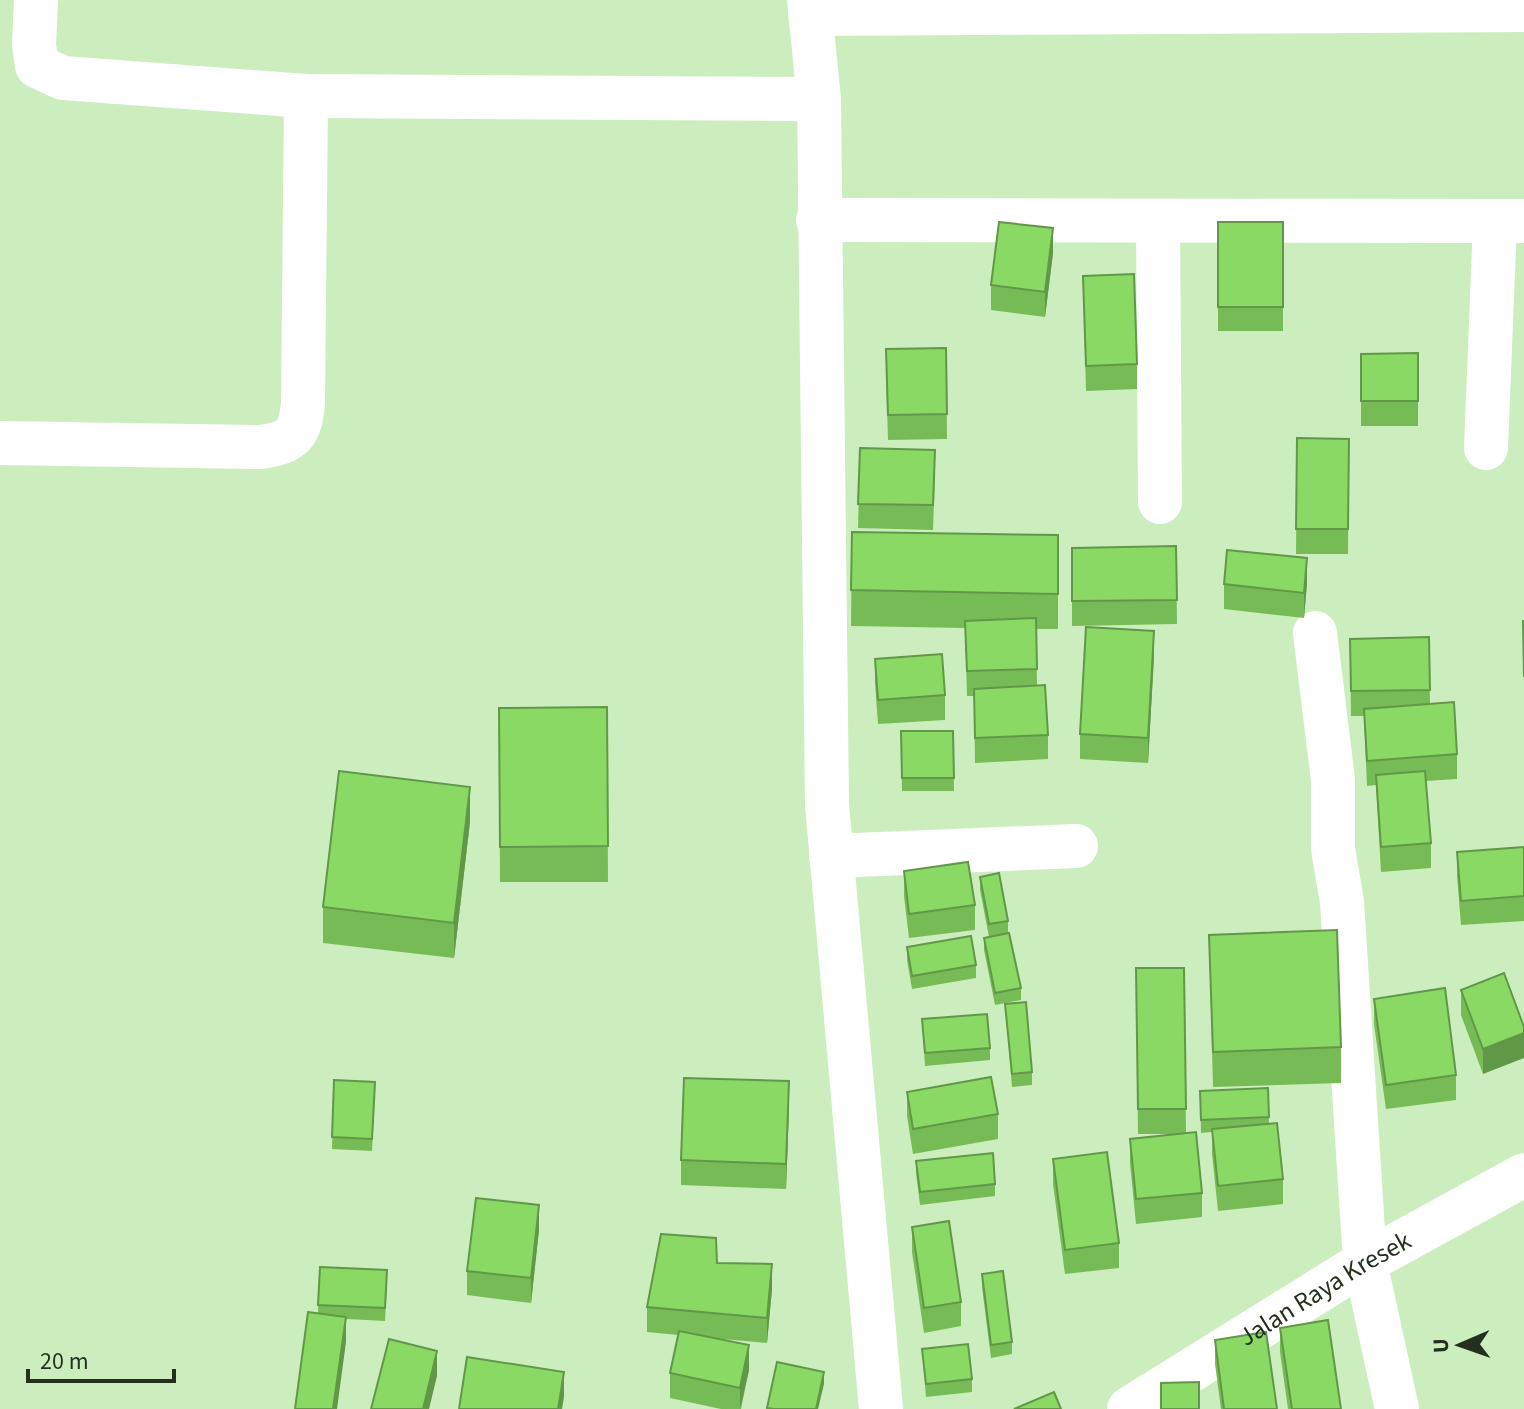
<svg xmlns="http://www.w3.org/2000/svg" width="1524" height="1409" viewBox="0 0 1524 1409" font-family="'Source Sans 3',sans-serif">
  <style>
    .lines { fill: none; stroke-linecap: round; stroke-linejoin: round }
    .street { stroke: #fff; stroke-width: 44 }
    .secondary { stroke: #fff; stroke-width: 44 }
    .wall { fill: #77bb57 }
    .shaded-wall { fill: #619847 }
    .building { fill: #8ad965; stroke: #619847; stroke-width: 2 }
    .labels { text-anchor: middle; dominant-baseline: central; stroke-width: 6; stroke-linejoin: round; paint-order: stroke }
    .street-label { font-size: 26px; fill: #23301e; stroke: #cceebe }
  </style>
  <rect width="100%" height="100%" fill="#cceebe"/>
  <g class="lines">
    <g class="street">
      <polyline points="36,0 34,45 37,66 63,78 306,96 819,99"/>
      <polyline points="809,0 819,99 827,805 881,1409"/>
      <polyline points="810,14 1524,10"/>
      <polyline points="818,220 1524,221"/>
      <polyline points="1158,221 1160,502"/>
      <path d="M 0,443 L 261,447 C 293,442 300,435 303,403 L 306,96"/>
      <polyline points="1486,448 1495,222"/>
      <polyline points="1315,633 1333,780 1333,849 1342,902 1365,1262 1397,1409"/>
      <polyline points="831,856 1076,846"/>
    </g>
    <path class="secondary" id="s1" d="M 1129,1409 L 1365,1262 L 1524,1175"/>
  </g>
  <g class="wall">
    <rect x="1218" y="222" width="65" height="109"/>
    <polygon points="1053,253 1045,317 991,310 991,285"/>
    <polygon points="1083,276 1137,364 1137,389 1086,391"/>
    <polygon points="946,348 947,439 888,440 886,373"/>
    <polygon points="1418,353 1418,426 1361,426 1361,354"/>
    <polygon points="1297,438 1349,439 1348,554 1296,554"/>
    <polygon points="860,448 935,475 933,530 858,528"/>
    <polygon points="852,532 1058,535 1058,629 1036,629 1037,685 1048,735 1048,759 975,763 974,696 967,696 965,628 851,626"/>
    <polygon points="1176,546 1177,624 1072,626 1072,548"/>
    <polygon points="1307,583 1304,618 1224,609 1224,584"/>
    <polygon points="1429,637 1430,704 1457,754 1457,779 1426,781 1431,843 1431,868 1381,872 1376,785 1367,786 1364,716 1351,716 1350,639"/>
    <polygon points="1154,656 1148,763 1080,759 1080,734"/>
    <polygon points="875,659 945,695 945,720 878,724 875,683"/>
    <polygon points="607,707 608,882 500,882 499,708"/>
    <polygon points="901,731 953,731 954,791 902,791"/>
    <polygon points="470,822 454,958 323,943 323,907"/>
    <polygon points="1524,847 1524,921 1461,925 1457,876 1457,852"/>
    <polygon points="904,871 975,905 975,930 909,938 904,896"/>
    <polygon points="980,877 1008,921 1008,933 1021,988 1021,1000 995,1005 984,950 984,938 989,937 980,890"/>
    <polygon points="1209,935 1341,1047 1341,1083 1213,1087"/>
    <polygon points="907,947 976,965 976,978 912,989 907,960"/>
    <polygon points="1136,968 1184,968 1186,1133 1202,1193 1202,1217 1136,1224 1130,1163 1130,1139 1178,1134 1138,1134"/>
    <polygon points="1504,973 1483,1074 1461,1015 1461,990"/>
    <polygon points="1374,999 1456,1075 1456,1100 1386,1109 1374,1024"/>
    <polygon points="1005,1004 1032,1072 1032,1085 1012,1087"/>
    <polygon points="922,1019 990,1048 990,1060 925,1066"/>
    <polygon points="334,1080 375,1095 372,1151 332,1149"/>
    <polygon points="1268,1088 1269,1124 1283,1179 1283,1204 1218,1211 1212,1154 1212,1132 1201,1133 1200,1091"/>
    <polygon points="907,1092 998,1114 998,1139 913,1154 907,1116"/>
    <polygon points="789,1106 786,1189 681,1185 681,1160"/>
    <polygon points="1053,1159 1119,1243 1119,1268 1065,1274 1053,1184"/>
    <polygon points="916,1161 995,1184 995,1196 920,1205 916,1173"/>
    <polygon points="912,1227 961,1302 961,1326 924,1333 912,1252"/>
    <polygon points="539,1230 531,1303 467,1295 467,1271"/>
    <polygon points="717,1263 772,1289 767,1343 712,1338 749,1370 741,1409 721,1409 670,1398 670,1373 678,1335 647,1332 647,1307"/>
    <polygon points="320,1267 387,1283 385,1321 346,1319 346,1342 318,1313"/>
    <polygon points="982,1274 1012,1342 1012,1354 991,1358 982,1287"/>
    <polygon points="1280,1328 1341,1409 1288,1409 1280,1352"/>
    <polygon points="1215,1340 1277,1409 1221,1409 1215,1364"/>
    <polygon points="922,1349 972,1379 972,1392 926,1397"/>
  </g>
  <g class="shaded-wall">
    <polygon points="1053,228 1053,253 1045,317 1045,292"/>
    <polygon points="1307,558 1307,583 1304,618 1304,593"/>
    <polygon points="1154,631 1154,656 1148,763 1148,738"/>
    <polygon points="470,787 470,822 454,958 454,923"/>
    <polygon points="1524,1033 1524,1058 1483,1074 1483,1049"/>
    <polygon points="789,1081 789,1106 786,1189 786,1164"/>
    <polygon points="539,1205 539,1230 531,1303 531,1278"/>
    <polygon points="772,1264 772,1289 767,1343 767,1318"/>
    <polygon points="346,1317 346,1342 337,1409 333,1409"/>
    <polygon points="749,1345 749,1370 740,1409 740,1388"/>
    <polygon points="437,1351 437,1376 429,1409 423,1409"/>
    <polygon points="564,1372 564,1397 562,1409 558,1409"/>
    <polygon points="824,1372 824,1384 818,1409 816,1409"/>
  </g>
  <g class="building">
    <polygon points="999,222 1053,228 1045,292 991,285"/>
    <rect x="1218" y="222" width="65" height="85"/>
    <polygon points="1134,274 1137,364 1086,366 1083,276"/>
    <polygon points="946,348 947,414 888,415 886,349"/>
    <polygon points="1418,353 1418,401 1361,401 1361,354"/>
    <polygon points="1297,438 1349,439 1348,529 1296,529"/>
    <polygon points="860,448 935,450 933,505 858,504"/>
    <polygon points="852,532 1058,535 1058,594 851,590"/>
    <polygon points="1176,546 1177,600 1072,601 1072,548"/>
    <polygon points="1227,550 1307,558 1304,593 1224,584"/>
    <polygon points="1036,618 1037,669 967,671 965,621"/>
    <polygon points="1523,621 1524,621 1524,677"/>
    <polygon points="1086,627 1154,631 1148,738 1080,734"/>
    <polygon points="1429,637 1430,690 1351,691 1350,639"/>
    <polygon points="942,654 945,695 878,700 875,659"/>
    <polygon points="1045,685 1048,735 975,738 974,689"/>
    <polygon points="1454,702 1457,754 1367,761 1364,709"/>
    <polygon points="607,707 608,846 500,847 499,708"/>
    <polygon points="901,731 953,731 954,778 902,778"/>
    <polygon points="339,771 470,787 454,923 323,907"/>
    <polygon points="1425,771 1431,843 1381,847 1376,775"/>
    <polygon points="1524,847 1524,896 1461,901 1457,852"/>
    <polygon points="968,862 975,905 909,914 904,871"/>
    <polygon points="999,873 1008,921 989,924 980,877"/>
    <polygon points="1337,930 1341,1047 1213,1052 1209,935"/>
    <polygon points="1009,933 1021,988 995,993 984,938"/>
    <polygon points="971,936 976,965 912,976 907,947"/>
    <polygon points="1136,968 1184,968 1186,1109 1138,1109"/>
    <polygon points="1504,973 1524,1027 1524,1033 1483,1049 1461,990"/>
    <polygon points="1445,988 1456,1075 1386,1085 1374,999"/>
    <polygon points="1026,1002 1032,1072 1012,1074 1005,1004"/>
    <polygon points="987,1014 990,1048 925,1053 922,1019"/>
    <polygon points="991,1077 998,1114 913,1129 907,1092"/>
    <polygon points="684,1078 789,1081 786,1164 681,1160"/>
    <polygon points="334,1080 375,1082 372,1139 332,1137"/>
    <polygon points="1268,1088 1269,1117 1201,1120 1200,1091"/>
    <polygon points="1277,1123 1283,1179 1218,1186 1212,1129"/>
    <polygon points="1196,1132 1202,1193 1136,1199 1130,1139"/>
    <polygon points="1107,1152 1119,1243 1065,1250 1053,1159"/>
    <polygon points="993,1153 995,1184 920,1192 916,1161"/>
    <polygon points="476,1198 539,1205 531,1278 467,1271"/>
    <polygon points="949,1221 961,1302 924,1308 912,1227"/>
    <polygon points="661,1234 716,1238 717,1263 772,1264 767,1318 647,1307"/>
    <polygon points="320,1267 387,1270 385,1308 318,1305"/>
    <polygon points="1003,1271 1012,1342 991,1345 982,1274"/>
    <polygon points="308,1312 346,1317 333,1409 295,1409"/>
    <polygon points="1328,1320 1341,1409 1292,1409 1280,1328"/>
    <polygon points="679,1331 749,1345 740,1388 670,1373"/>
    <polygon points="1266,1332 1277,1409 1224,1409 1215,1340"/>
    <polygon points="389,1339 437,1351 423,1409 371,1409"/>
    <polygon points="968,1344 972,1379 926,1384 922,1349"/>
    <polygon points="467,1357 564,1372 558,1409 459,1409"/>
    <polygon points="777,1362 824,1372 816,1409 774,1409 767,1408"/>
    <polygon points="1199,1382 1199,1409 1161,1409 1161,1383"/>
    <polygon points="1054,1392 1061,1409 1014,1409"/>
  </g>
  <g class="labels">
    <g class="street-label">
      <text stroke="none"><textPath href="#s1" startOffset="230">Jalan Raya Kresek</textPath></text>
    </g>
  </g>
  <g transform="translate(1460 1345) rotate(268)" stroke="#cceebe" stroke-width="6" paint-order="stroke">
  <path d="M0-6L14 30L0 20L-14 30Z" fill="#23301e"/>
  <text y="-12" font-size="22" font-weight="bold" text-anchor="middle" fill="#23301e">U</text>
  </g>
  <path d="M28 1369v12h146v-12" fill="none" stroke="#23301e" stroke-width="4"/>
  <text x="40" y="1369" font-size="24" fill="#23301e" stroke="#cceebe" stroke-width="6" paint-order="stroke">20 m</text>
</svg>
